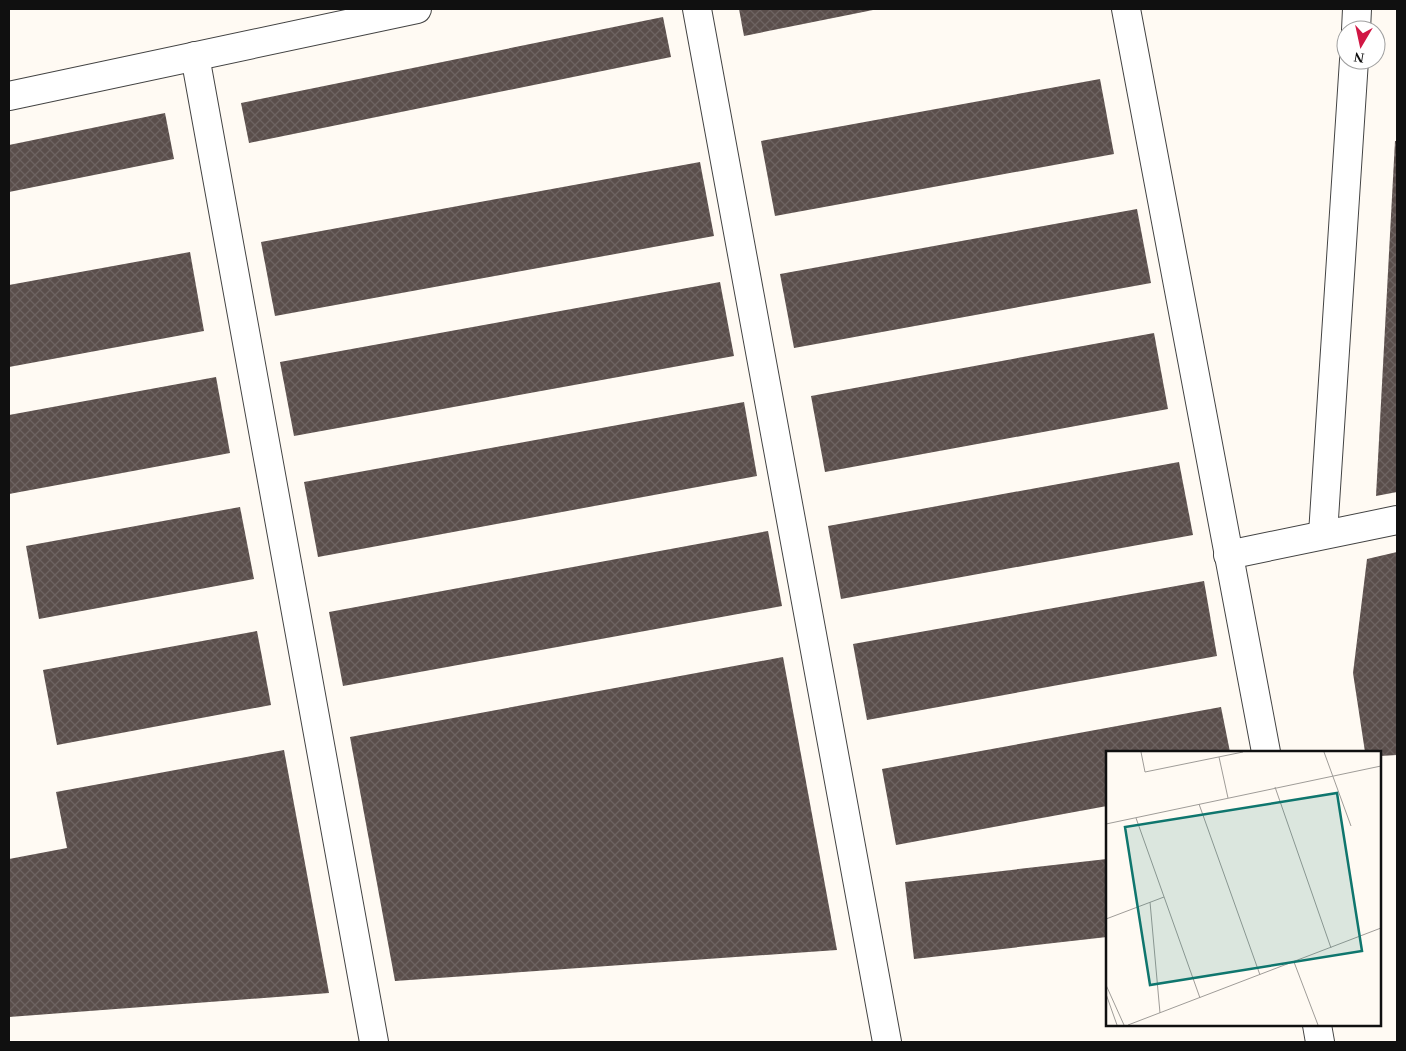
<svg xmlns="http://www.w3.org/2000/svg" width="1406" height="1051" viewBox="0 0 1406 1051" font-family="'Times New Roman',serif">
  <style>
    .building { fill: url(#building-cross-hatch) }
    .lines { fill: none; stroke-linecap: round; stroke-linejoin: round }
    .minor-casing { stroke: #434343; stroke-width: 30 }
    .minor { stroke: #fff; stroke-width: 28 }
    .inset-road { fill: none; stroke: #9f9c98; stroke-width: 1 }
    .view { fill: #0f766e; fill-opacity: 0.15; stroke: #0f766e; stroke-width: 2.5 }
    .inset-edge { fill: none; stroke: #101010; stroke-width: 2.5 }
  </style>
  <defs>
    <pattern id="building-cross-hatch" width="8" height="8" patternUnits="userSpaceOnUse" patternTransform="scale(1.25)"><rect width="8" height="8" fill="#5a4e4b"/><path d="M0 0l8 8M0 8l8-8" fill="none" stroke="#6d6361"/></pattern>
  </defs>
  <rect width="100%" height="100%" fill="#fffaf3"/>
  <g class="building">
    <polygon points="739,9 873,9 873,10 744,36"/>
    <polygon points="663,17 671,57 249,143 241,103"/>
    <polygon points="1100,79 1114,154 775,216 761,141"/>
    <polygon points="165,113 174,159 9,192 9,145"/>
    <polygon points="1395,141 1397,141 1397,492 1376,496"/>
    <polygon points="700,162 714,236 275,316 261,242"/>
    <polygon points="1137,209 1151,283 794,348 780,274"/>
    <polygon points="190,252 204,331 9,367 9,285"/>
    <polygon points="720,282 734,356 294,436 280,362"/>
    <polygon points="1154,333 1168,409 825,472 811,396"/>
    <polygon points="216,377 230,453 9,494 9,415"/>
    <polygon points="744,402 757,476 318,557 304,482"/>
    <polygon points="1179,462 1193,535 841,599 828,526"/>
    <polygon points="240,507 254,579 39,619 26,546"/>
    <polygon points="768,531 782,606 343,686 329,612"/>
    <polygon points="1397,552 1397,755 1380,756 1380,752 1365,752 1353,673 1367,559"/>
    <polygon points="1204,581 1217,656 867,720 853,644"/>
    <polygon points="257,631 271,705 57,745 43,670"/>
    <polygon points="783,657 837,950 395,981 350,737"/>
    <polygon points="1221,707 1230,752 1107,752 1107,806 896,845 882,769"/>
    <polygon points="284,750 329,993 9,1017 9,859 67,848 56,792"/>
    <polygon points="1107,859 1107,937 914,959 905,882"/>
  </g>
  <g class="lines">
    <g class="minor-casing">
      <g id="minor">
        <polyline points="697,9 887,1042"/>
        <polyline points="1126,9 1266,752"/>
        <polyline points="1356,30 1357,9"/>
        <polyline points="195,56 374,1042"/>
        <polyline points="9,96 417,9"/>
        <polyline points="1323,534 1354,60"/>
        <polyline points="1228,555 1397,520"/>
        <polyline points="1317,1025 1320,1042"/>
      </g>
    </g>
    <use href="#minor" class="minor"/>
  </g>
  <g transform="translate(1106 751)">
    <rect width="275" height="275" fill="#fffaf3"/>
    <path class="inset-road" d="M 35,1 L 39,21 L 137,1M 218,1 L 245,75M 113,6 L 122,47M 169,36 L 225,197M 93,53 L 154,224M 30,67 L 94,247M 0,73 L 275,15M 44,151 L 54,262M 0,168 L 58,146M 188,211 L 212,274M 0,234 L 18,274M 0,243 L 11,274M 22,274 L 275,177"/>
    <path class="view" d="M 231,42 L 256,200 L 44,234 L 19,76 Z"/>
    <rect width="275" height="275" class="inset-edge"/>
  </g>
  <rect width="1406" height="1051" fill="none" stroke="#101010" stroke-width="20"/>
  <g transform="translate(1361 45) rotate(189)"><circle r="24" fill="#ffffff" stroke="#9f9f9f"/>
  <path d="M0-4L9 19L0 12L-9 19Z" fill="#d11744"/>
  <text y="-8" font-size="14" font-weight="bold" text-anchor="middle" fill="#101010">N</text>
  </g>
</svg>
